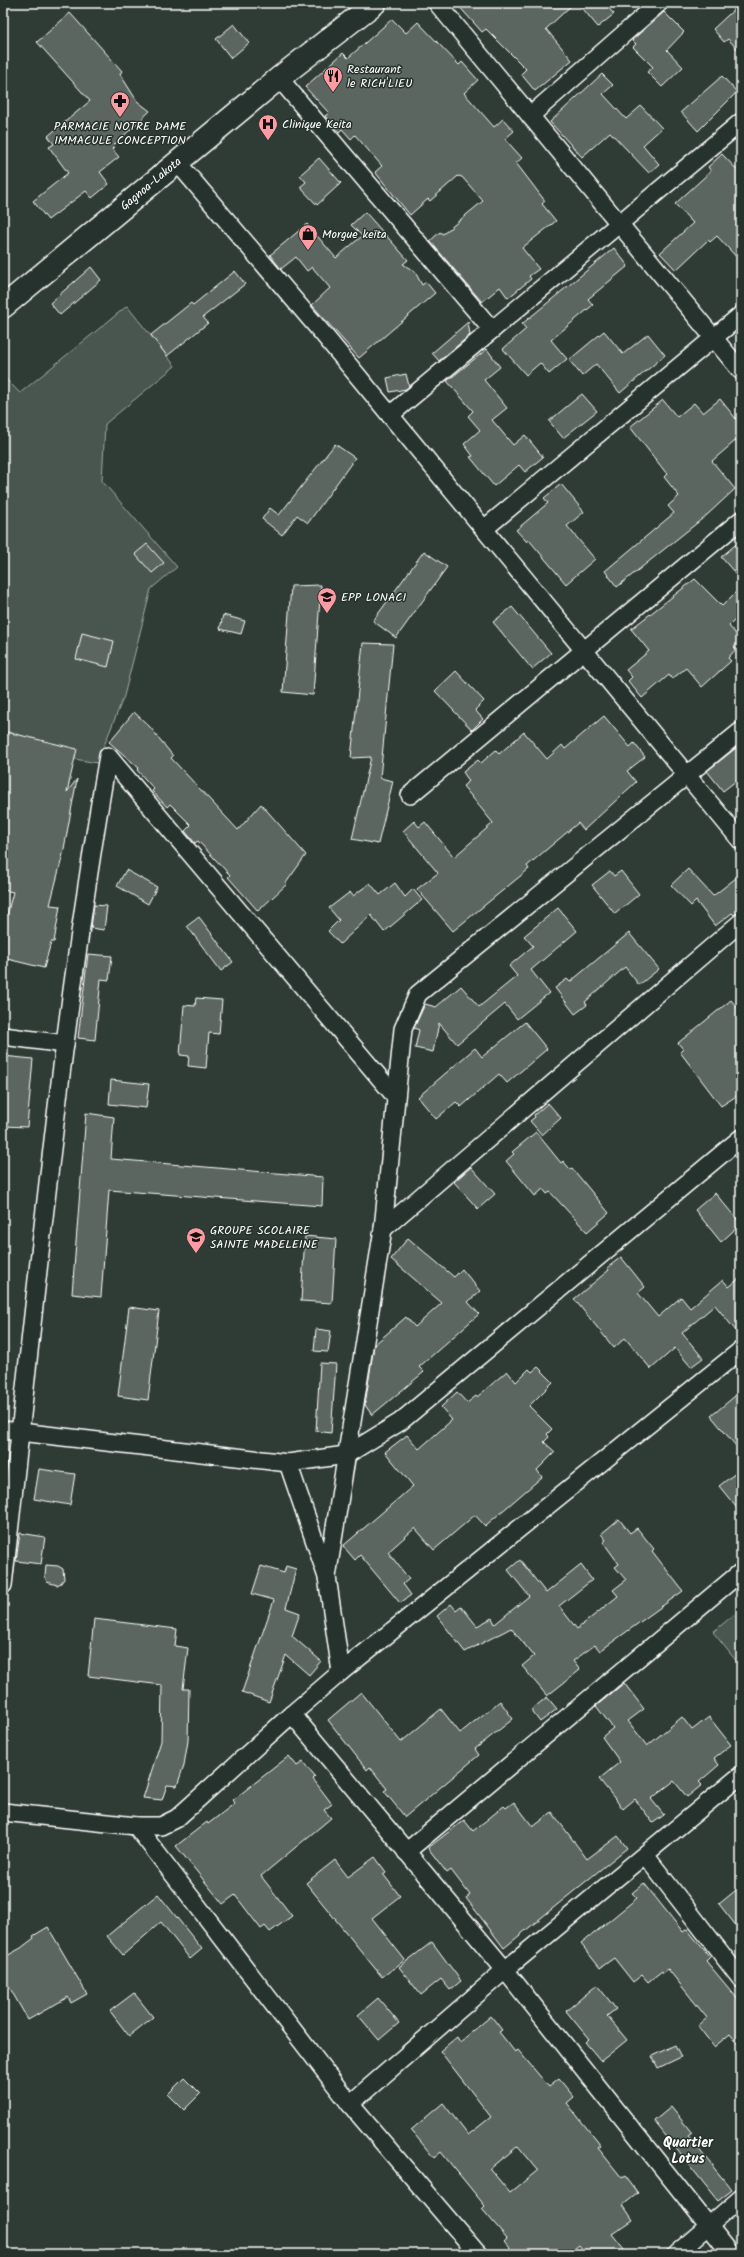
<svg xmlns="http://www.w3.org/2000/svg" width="744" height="2257" viewBox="0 0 744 2257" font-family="Kalam,sans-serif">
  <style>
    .green { fill: #4a544f; stroke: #a4aaa7 }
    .building { fill: #5b6661; stroke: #fff; fill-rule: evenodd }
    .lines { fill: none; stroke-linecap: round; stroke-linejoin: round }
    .street-casing { stroke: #fff; stroke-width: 20 }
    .primary-casing { stroke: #fff; stroke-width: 25 }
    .street { stroke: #26332d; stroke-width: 17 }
    .primary { stroke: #26332d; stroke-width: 22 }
    .labels { text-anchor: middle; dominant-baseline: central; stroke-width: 3; stroke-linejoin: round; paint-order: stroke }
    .poi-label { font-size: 12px; fill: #fff; stroke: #26332d; text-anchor: start }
    .street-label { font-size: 12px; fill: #fff; stroke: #26332d }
    .quarter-label { font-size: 14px; font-weight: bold; fill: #fff; stroke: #26332d }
  </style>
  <rect width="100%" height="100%" fill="#2f3b35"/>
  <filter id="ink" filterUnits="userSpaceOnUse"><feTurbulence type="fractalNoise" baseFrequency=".025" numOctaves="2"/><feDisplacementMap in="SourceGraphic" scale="8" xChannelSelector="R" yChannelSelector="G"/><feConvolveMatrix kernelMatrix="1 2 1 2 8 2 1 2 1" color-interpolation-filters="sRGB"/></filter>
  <g filter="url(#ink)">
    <g class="green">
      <polygon points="127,306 175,366 105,424 102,481 177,567 151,589 124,696 97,763 3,746 3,376 20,393"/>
      <polygon points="741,1609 741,1667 713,1632"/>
    </g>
    <g class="building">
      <polygon points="456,3 574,3 546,29 572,60 535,91 521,74 526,69 486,29 482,32"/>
      <polygon points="578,3 604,3 614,14 598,27"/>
      <polygon points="741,3 741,53 728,39 724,42 713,29"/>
      <polygon points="664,12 684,32 667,50 683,67 662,87 647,72 653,67 633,47 636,44 632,40"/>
      <polygon points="70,13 122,71 120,74 137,101 150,111 114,145 115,146 112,149 119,157 100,172 109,184 92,198 86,191 48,220 33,201 68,173 49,147 54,144 48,136 90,101 37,42"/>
      <polygon points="392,19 406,33 418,22 459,65 462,62 478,80 464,93 494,127 503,119 514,131 505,139 522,158 516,163 545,201 542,204 556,221 522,248 539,269 529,276 531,279 508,298 500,287 482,302 430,241 440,232 443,234 483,201 462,177 458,176 430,201 428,199 410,215 375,172 382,166 355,135 351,139 342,129 339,132 325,116 329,113 305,87 343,53 348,58"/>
      <polygon points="234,24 249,43 231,58 216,39"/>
      <polygon points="602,74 613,85 603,94 626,119 641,106 662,128 643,145 659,164 649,173 610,132 582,157 550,122"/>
      <polygon points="722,76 737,92 698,131 681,112"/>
      <polygon points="722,154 741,174 741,262 717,236 710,242 708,240 676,270 660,253 693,223 675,204 711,171 708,167"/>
      <polygon points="319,158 341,183 317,205 300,187 306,182 300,175"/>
      <polygon points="365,212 408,260 403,264 415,272 422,285 426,282 435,293 359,358 312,305 330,288 312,267 307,271 296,257 281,269 270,255 307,224 336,258 362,236 351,225"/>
      <polygon points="614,248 628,266 588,299 593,305 551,340 567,359 549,374 540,363 526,375 503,349 526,329 522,324"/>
      <polygon points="91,267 101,280 60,315 50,303"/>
      <polygon points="235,271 245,284 203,317 208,323 167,356 151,335 191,303 193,305"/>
      <polygon points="468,322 470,335 439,361 432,353"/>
      <polygon points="604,331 623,354 648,334 665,355 620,393 596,364 582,376 569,360"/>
      <polygon points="487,349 500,367 484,380 507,408 492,420 513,445 525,435 543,457 525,472 519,465 494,486 470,457 473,456 464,444 480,430 468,416 473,411 447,381"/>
      <polygon points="406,374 409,386 406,389 390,392 387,378"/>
      <polygon points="582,394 597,411 563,438 549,421"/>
      <polygon points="720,399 741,425 741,436 712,461 735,489 707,515 617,587 605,571 674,513 668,506 679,496 664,477 667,474 630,427 663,400 677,417 694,403 703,413"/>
      <polygon points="335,444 355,458 308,523 297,515 282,535 262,519 270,508 279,515"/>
      <polygon points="561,484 584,512 567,526 595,559 566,584 529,540 527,542 516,530 548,503 544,498"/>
      <polygon points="741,540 741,580 721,557"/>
      <polygon points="147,544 164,563 152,573 135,554"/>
      <polygon points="424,551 447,567 396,638 373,621"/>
      <polygon points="695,579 722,606 741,587 741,614 729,626 741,640 734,647 736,649 728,658 731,661 702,687 686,668 672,679 669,675 642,698 628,681 632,677 626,670 649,651 631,629"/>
      <polygon points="321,585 313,695 283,692 291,586"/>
      <polygon points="512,607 551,653 532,669 493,622"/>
      <polygon points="223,615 245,621 241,634 220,629"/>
      <polygon points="82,633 114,641 108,667 76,659"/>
      <polygon points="363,643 393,644 380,778 393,781 378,844 352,839 371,757 351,758"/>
      <polygon points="456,671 484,701 475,710 483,719 472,730 435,691"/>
      <polygon points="134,712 150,727 173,756 171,758 238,830 261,804 306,855 286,883 287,884 258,911 228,877 230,875 198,841 195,843 185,831 191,825 170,804 167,807 152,791 154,789 137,770 139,768 109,742"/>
      <polygon points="604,716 630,747 634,743 645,757 627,771 636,782 584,830 578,823 527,866 529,869 453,931 417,889 438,873 403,831 414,821 419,827 425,822 454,857 493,823 463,786 469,781 463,772 478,760 481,763 496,750 499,754 524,732 547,759 562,745 565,749"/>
      <polygon points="3,731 77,749 67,792 77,779 63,854 50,905 60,906 54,942 51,942 44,968 3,958 3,930 13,892 3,890"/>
      <polygon points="741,744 741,777 723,791 707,771"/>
      <polygon points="688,869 713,896 741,874 741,912 734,915 732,913 715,926 696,901 691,906 671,885"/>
      <polygon points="126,870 157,887 148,904 117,886"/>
      <polygon points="610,871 614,876 621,871 639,894 615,914 592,885"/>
      <polygon points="370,883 380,895 395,883 405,897 413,889 422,900 384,932 371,915 340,944 328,931 339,920 329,908 350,892 353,896"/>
      <polygon points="94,905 107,906 104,930 91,928"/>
      <polygon points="558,908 577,931 531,970 549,993 517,1019 505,1004 457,1044 439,1023 433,1052 415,1048 419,1030 414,1028 425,1004 436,1007 461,986 479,1007 517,976 509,966 533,946 524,936"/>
      <polygon points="199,917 233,962 221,971 187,926"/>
      <polygon points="629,933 659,969 639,985 625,967 585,1002 587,1005 575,1014 555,988 567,979 570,982"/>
      <polygon points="88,954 112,956 109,980 101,979 95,1040 78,1038"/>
      <polygon points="196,998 222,1000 219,1034 209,1033 206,1068 188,1066 189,1056 180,1055 184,1005 195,1006"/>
      <polygon points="731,1000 741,1012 741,1093 721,1106 680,1052 683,1049 678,1043"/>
      <polygon points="525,1022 547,1049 507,1083 499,1074 461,1107 456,1102 436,1119 418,1097 475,1048 482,1057"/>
      <polygon points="3,1056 33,1059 27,1127 3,1126"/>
      <polygon points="111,1080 149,1084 146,1108 109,1104"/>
      <polygon points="548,1103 561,1118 542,1135 530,1121 535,1117 534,1115"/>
      <polygon points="86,1113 114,1117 111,1159 323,1177 322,1206 109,1190 101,1297 72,1294"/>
      <polygon points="536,1132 561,1163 563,1161 570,1169 572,1168 609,1213 587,1232 550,1192 547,1194 543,1189 535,1196 506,1161 514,1154 512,1152"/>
      <polygon points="471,1167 495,1194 478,1209 454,1182"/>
      <polygon points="715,1193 741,1224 721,1242 695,1210"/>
      <polygon points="305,1236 336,1239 332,1303 301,1301"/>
      <polygon points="408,1238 454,1277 462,1269 480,1291 468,1302 479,1314 419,1367 424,1372 372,1415 365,1405 374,1345 406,1317 415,1327 442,1303 391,1259"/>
      <polygon points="621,1257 645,1287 638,1293 658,1317 681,1297 690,1308 723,1280 729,1287 741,1277 741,1337 715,1305 682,1333 703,1358 691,1367 675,1348 651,1369 625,1338 614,1348 574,1299 609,1270 607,1268"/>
      <polygon points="129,1307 159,1311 148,1400 118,1396"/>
      <polygon points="316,1329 331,1331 328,1352 314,1351"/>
      <polygon points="320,1363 336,1364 331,1433 316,1431"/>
      <polygon points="538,1367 553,1382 529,1406 552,1429 547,1434 549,1437 544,1442 555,1452 537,1470 542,1477 485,1526 475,1515 434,1550 415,1528 388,1552 409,1579 403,1584 411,1595 400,1603 360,1555 355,1560 343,1546 413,1486 385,1452 407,1435 419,1449 452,1420 441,1407 457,1392 467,1403 476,1396 477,1397 507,1371 516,1382 529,1369 532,1372"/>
      <polygon points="741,1391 741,1452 711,1416"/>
      <polygon points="39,1469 75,1474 70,1505 34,1499"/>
      <polygon points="741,1469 741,1513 719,1486"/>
      <polygon points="619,1519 630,1533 637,1528 654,1549 652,1551 683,1591 600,1651 595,1645 573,1661 580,1670 547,1696 522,1666 534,1656 511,1628 465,1652 437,1616 451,1604 456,1610 461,1606 477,1626 492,1618 495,1624 529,1596 508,1570 520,1560 546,1593 581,1565 592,1580 559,1606 577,1629 618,1596 613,1590 626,1580 615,1567 619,1564 603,1542 606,1540 601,1534"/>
      <polygon points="20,1533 45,1537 41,1564 16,1561"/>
      <polygon points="46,1565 58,1566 63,1569 64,1579 61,1583 57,1585 47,1582 45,1577"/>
      <polygon points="261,1566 284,1573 286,1566 296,1569 286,1608 300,1613 292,1636 321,1661 309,1675 286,1655 269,1702 242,1692 274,1600 252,1594"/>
      <polygon points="94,1619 177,1629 175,1646 188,1648 183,1689 189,1689 188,1741 184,1765 177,1786 167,1785 162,1800 143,1798 161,1741 162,1685 88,1676"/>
      <polygon points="624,1683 644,1709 628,1721 647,1746 682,1717 692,1730 709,1717 731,1745 714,1758 719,1765 699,1782 702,1785 687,1797 674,1781 651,1799 664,1815 653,1823 635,1799 623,1809 599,1779 620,1762 602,1737 613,1728 596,1706"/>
      <polygon points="361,1692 401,1742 441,1709 460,1733 500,1701 513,1719 475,1749 479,1755 405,1817 384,1791 387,1789 370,1767 367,1770 328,1720"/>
      <polygon points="547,1697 557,1709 540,1722 531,1710"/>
      <polygon points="289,1756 297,1766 303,1762 315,1777 313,1779 332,1804 324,1810 331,1818 261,1876 292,1916 270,1932 265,1926 261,1929 235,1895 223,1904 176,1846 207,1822 208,1824 235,1803 233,1800"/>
      <polygon points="514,1802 533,1827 552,1812 587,1859 618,1836 627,1848 504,1948 466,1898 470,1895 451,1870 447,1873 428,1848 464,1820 473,1831 504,1806 506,1808"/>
      <polygon points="375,1857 386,1872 383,1874 400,1896 372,1918 405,1960 382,1977 306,1883 335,1860 348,1877"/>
      <polygon points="644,1883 683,1932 687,1929 700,1945 710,1957 706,1961 741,2003 741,2048 730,2034 714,2047 698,2026 707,2018 668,1969 663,1973 662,1971 648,1982 642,1975 633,1982 614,1958 600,1968 581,1944 637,1898 632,1893"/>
      <polygon points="741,1886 741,1932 719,1904"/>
      <polygon points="158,1894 202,1949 190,1959 161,1922 123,1955 107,1936"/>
      <polygon points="48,1927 87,1994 71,2003 68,1997 28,2020 3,1976 3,1958 21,1948 34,1938 33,1936"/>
      <polygon points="432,1942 461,1981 450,1990 441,1979 421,1995 399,1967"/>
      <polygon points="597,1985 616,2009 607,2016 627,2040 601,2061 585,2042 589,2039 566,2011"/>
      <polygon points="134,1993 153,2017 129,2036 110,2011"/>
      <polygon points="378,1998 399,2023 379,2040 358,2015"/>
      <path d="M 491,2016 L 502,2030 L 499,2032 L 515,2052 L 518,2050 L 549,2087 L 559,2079 L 574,2097 L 567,2103 L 601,2146 L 598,2148 L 622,2178 L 625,2176 L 638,2193 L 623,2205 L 633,2220 L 612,2234 L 628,2254 L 586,2254 L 579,2245 L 568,2254 L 515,2254 L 504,2241 L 507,2238 L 482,2209 L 485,2206 L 441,2152 L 434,2158 L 411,2130 L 443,2103 L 468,2135 L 491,2117 L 440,2051 L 457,2037 L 460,2042 ZM 518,2146 L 538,2170 L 510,2193 L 490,2169 Z"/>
      <polygon points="675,2045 681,2057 658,2068 652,2056"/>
      <polygon points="184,2078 200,2094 184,2110 168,2094"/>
      <polygon points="671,2107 692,2133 688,2136 732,2190 718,2201 654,2121"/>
    </g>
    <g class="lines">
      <g class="street-casing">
        <g id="street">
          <polyline points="437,3 741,371"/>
          <polyline points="279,78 492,330"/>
          <polyline points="530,116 659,3"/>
          <polyline points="177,162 324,335 741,841"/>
          <polyline points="390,415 741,122"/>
          <polyline points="484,529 741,315"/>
          <polyline points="410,795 741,520"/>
          <polyline points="3,1036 65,1044"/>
          <polyline points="383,1229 741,922"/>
          <polyline points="3,1430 288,1463 346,1455 400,1422 741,1138"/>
          <polyline points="288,1463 327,1577 341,1672"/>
          <polyline points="327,1577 383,1229 403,1029 418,994 741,731"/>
          <path d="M 3,1585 C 35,1308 60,1030 108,756 L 395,1096"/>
          <polyline points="292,1714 505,1970 731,2254"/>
          <polyline points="3,1812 136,1826 161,1826 177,1818 292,1714 341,1672 741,1350"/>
          <polyline points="136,1826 350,2104 478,2254"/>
          <polyline points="406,1852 741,1572"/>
          <polyline points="645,1855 741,1979"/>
          <polyline points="350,2104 505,1970 741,1775"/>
          <polyline points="676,2254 741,2198"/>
        </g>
      </g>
      <g class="primary-casing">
        <polyline id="primary" points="3,307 279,78 375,3"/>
      </g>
      <use href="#street" class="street"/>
      <use href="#primary" class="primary"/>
    </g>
  </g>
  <defs>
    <g id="restaurant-pin" transform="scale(1)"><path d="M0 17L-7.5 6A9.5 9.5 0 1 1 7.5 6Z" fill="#ff9aa2" stroke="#26332d"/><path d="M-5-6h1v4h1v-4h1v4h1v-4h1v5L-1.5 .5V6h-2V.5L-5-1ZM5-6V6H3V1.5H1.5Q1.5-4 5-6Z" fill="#111"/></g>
    <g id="pharmacy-pin" transform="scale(1)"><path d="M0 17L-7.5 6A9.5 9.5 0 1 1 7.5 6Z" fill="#ff9aa2" stroke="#26332d"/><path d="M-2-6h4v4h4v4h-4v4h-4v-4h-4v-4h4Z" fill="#111"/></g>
    <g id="hospital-pin" transform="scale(1)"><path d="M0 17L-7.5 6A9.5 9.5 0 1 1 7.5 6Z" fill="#ff9aa2" stroke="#26332d"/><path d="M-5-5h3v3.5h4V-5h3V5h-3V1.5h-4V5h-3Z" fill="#111"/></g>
    <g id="shop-pin" transform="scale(1)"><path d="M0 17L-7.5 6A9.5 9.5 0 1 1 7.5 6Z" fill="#ff9aa2" stroke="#26332d"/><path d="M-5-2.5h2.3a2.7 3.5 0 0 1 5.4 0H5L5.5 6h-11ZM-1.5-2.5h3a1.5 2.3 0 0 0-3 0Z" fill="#111"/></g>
    <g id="school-pin" transform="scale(1)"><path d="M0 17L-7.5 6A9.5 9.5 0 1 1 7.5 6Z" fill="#ff9aa2" stroke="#26332d"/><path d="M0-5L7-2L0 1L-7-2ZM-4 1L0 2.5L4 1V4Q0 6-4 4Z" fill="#111"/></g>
  </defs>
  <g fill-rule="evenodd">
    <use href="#restaurant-pin" x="333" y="76"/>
    <use href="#pharmacy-pin" x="120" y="101"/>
    <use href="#hospital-pin" x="268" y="124"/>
    <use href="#shop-pin" x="308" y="234"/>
    <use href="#school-pin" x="327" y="597"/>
    <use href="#school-pin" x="196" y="1237"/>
  </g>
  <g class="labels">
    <g class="poi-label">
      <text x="347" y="69">Restaurant<tspan x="347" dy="14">le RICH'LIEU</tspan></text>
      <text x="282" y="124">Clinique Keita</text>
      <text x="120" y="126" text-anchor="middle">PARMACIE NOTRE DAME<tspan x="120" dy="14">IMMACULE CONCEPTION</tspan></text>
      <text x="322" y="234">Morgue keïta</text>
      <text x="341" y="597">EPP LONACI</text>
      <text x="210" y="1230">GROUPE SCOLAIRE<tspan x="210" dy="14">SAINTE MADELEINE</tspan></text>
    </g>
    <g class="street-label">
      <text transform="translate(151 184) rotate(-40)">Gagnoa-Lakota</text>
    </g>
    <g class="quarter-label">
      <text x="688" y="2143">Quartier<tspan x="688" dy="16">Lotus</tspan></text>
    </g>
  </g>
  <rect width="744" height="2257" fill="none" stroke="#26332d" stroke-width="16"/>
  <rect x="8" y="8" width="728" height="2241" fill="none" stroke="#fff" stroke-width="1.5" filter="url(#ink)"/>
</svg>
